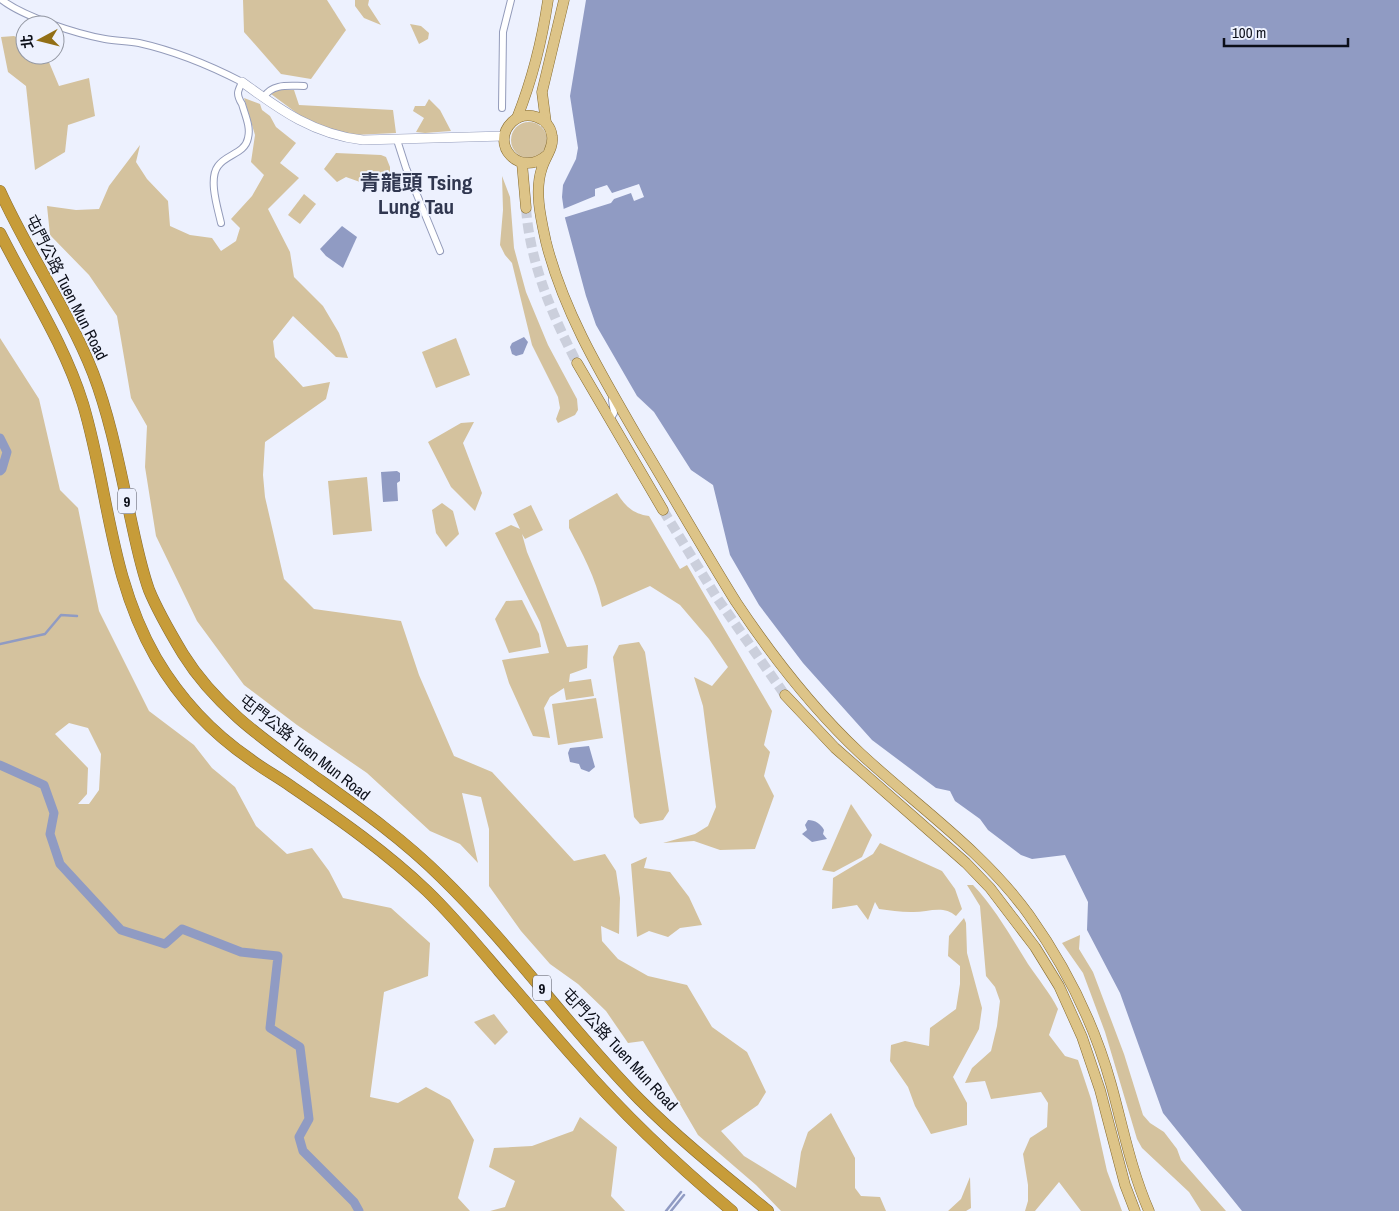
<svg xmlns="http://www.w3.org/2000/svg" width="1399" height="1211" viewBox="0 0 1399 1211" font-family="'Archivo Narrow','Noto Sans TC',sans-serif">
  <style>
    .green { fill: #d4c29e; fill-rule: evenodd }
    .water { fill: #909bc3 }
    .pier { fill: #edf1fe }
    .lines { fill: none; stroke-linecap: round; stroke-linejoin: round }
    .stream { stroke: #909bc3; stroke-width: 2.5 }
    .canal { stroke: #909bc3; stroke-width: 9 }
    .primary-tunnel { stroke: #cbcfdc; stroke-width: 10; stroke-dasharray: 10 5; stroke-linecap: butt }
    .street-casing { stroke: #939bba; stroke-width: 8 }
    .secondary-casing { stroke: #939bba; stroke-width: 10 }
    .primary-casing { stroke: #866b2e; stroke-width: 11 }
    .highway-casing { stroke: #866b2e; stroke-width: 12 }
    .street { stroke: #fff; stroke-width: 6 }
    .secondary { stroke: #fff; stroke-width: 9 }
    .primary { stroke: #ddc488; stroke-width: 10 }
    .highway { stroke: #c79c39; stroke-width: 11 }
    .labels { text-anchor: middle; dominant-baseline: central; stroke-width: 4; stroke-linejoin: round; paint-order: stroke }
    .shield { fill: #edf1fe; stroke: #50535e; stroke-width: 1 }
    .shield-label { font-size: 15px; font-weight: bold; fill: #0c0f19 }
    .street-label { font-size: 16px; fill: #0c0f19; stroke: #edf1fe }
    .district-label { font-size: 21px; font-weight: bold; fill: #303750; stroke: #edf1fe }
  </style>
  <rect width="100%" height="100%" fill="#edf1fe"/>
  <g class="green">
    <polygon points="243,0 327,0 346,30 311,79 281,74 244,32"/>
    <polygon points="355,0 369,0 368,5 381,25 364,18 355,6"/>
    <polygon points="410,24 421,26 429,33 428,39 419,44"/>
    <polygon points="14,36 25,41 25,55 46,55 59,86 89,78 95,116 68,125 65,152 35,170 26,86 8,72 1,37"/>
    <polygon points="277,90 294,90 299,105 393,110 396,133 354,135 332,130 302,117 271,94"/>
    <polygon points="244,98 260,104 262,110 270,116 276,127 296,143 280,163 299,178 268,209 290,252 294,277 323,306 339,333 348,358 336,357 293,316 273,341 275,357 303,387 330,382 326,399 265,442 263,475 265,497 284,579 314,609 401,621 419,675 454,756 492,772 574,861 605,854 616,871 620,898 619,934 601,926 602,941 618,959 648,976 687,985 712,1027 747,1052 766,1092 758,1105 721,1131 744,1156 796,1188 801,1152 808,1132 831,1113 855,1158 855,1188 861,1196 880,1197 886,1211 781,1211 756,1185 698,1135 643,1041 628,1043 606,1011 578,984 550,964 521,931 489,886 489,829 481,797 462,793 478,863 460,844 430,831 367,773 297,725 244,685 197,621 156,536 145,467 147,426 131,398 117,316 89,275 50,235 47,206 76,210 99,209 109,186 140,145 136,162 147,179 168,201 170,226 190,235 212,238 221,251 236,241 240,228 231,219 252,196 264,175 251,162 255,135"/>
    <polygon points="429,99 440,110 451,131 425,133 416,132 424,118 413,111 415,106 425,106"/>
    <circle cx="529" cy="140" r="18"/>
    <path d="M 336,153 L 381,155 L 386,157 L 390,167 L 390,175 C 379,178 369,175 360,182 L 346,177 L 337,182 L 324,169 Z"/>
    <polygon points="502,176 510,197 514,248 526,292 548,345 577,399 578,410 575,415 558,423 556,419 560,408 558,397 532,345 512,263 505,255 500,245 503,210"/>
    <polygon points="304,194 316,204 300,224 288,215"/>
    <path d="M 0,338 L 39,399 L 60,490 L 78,508 L 99,611 L 149,711 L 194,745 L 212,768 L 235,787 L 256,826 L 287,854 L 312,848 L 329,871 L 343,898 L 391,908 L 430,943 L 428,976 L 384,992 L 370,1097 L 398,1103 L 426,1087 L 450,1100 L 474,1140 L 458,1198 L 470,1211 L 0,1211 ZM 69,723 L 88,728 L 101,754 L 99,790 L 89,804 L 78,804 L 87,794 L 88,768 L 55,734 Z"/>
    <polygon points="456,338 470,375 436,388 422,352"/>
    <polygon points="474,422 463,443 482,493 475,511 451,487 428,442 461,423"/>
    <polygon points="367,477 372,531 333,535 328,481"/>
    <path d="M 617,493 C 625,506 633,514 649,516 L 680,569 L 687,565 L 772,711 L 764,745 L 770,752 L 764,776 L 774,796 L 755,849 L 720,850 L 694,841 L 663,843 L 695,834 L 708,826 L 716,807 L 703,706 L 694,677 L 712,686 L 728,667 L 709,639 L 680,605 L 650,586 L 602,607 C 596,578 582,553 569,528 L 569,520 Z"/>
    <polygon points="442,503 453,511 459,534 446,547 436,533 432,510"/>
    <polygon points="531,505 543,530 525,539 522,534 527,552 567,647 588,645 587,668 570,674 569,682 591,679 594,696 566,700 564,688 550,697 544,708 550,738 533,736 509,683 502,660 549,653 540,622 495,533 511,525 520,529 513,514"/>
    <polygon points="522,600 539,634 541,647 509,653 495,619 506,601"/>
    <polygon points="639,642 645,652 669,811 663,820 640,824 634,817 613,657 619,645"/>
    <polygon points="596,698 603,738 558,745 552,704"/>
    <polygon points="851,804 872,835 862,857 834,872 822,870"/>
    <path d="M 880,843 L 942,871 L 955,889 L 962,909 L 956,916 C 943,904 926,913 911,912 C 900,912 889,910 879,909 L 875,902 L 868,920 L 857,905 L 832,909 L 833,878 L 873,854 Z"/>
    <polygon points="647,857 644,868 670,872 689,897 702,925 680,928 668,937 649,931 637,937 631,864"/>
    <path d="M 967,885 L 973,885 C 995,908 1011,937 1028,964 C 1038,979 1050,993 1058,1009 L 1049,1035 L 1065,1056 L 1078,1060 L 1091,1099 L 1107,1171 L 1122,1211 L 1081,1211 L 1059,1182 L 1035,1211 L 1025,1211 L 1028,1201 L 1028,1185 L 1023,1154 L 1030,1138 L 1047,1127 L 1048,1103 L 1041,1092 L 991,1099 L 985,1081 L 965,1083 L 972,1068 L 991,1051 L 997,1026 L 1000,1001 L 995,987 L 986,976 L 980,906 Z"/>
    <polygon points="964,918 966,923 967,953 982,1008 979,1029 953,1077 967,1103 967,1125 931,1134 915,1106 908,1087 890,1061 891,1045 905,1041 929,1046 930,1028 956,1009 960,984 960,966 948,956 949,936"/>
    <polygon points="1080,935 1079,949 1093,972 1124,1054 1143,1115 1150,1123 1164,1132 1177,1149 1181,1160 1226,1211 1201,1211 1189,1192 1142,1148 1137,1139 1105,1032 1083,973 1062,943"/>
    <polygon points="494,1014 508,1032 495,1045 474,1022"/>
    <polygon points="580,1117 617,1147 611,1196 625,1211 490,1211 505,1207 515,1181 489,1167 494,1148 532,1146 573,1131"/>
    <polygon points="970,1177 971,1208 966,1211 948,1211 961,1199"/>
  </g>
  <g class="water">
    <polygon points="586,0 1399,0 1399,1211 1242,1211 1163,1113 1120,993 1087,930 1088,902 1065,855 1032,859 1021,855 988,830 980,819 955,801 950,791 936,788 872,740 803,663 759,605 730,555 713,485 691,470 654,412 637,396 596,325 586,296 565,218 562,197 563,185 576,159 578,148 570,96"/>
    <polygon points="342,226 357,237 343,268 326,256 320,249"/>
    <polygon points="524,337 528,342 523,354 516,356 512,354 510,347 512,343"/>
    <polygon points="397,471 400,473 400,481 397,483 398,501 383,502 381,472"/>
    <polygon points="589,746 595,767 589,772 581,769 579,764 570,762 568,753 570,748"/>
    <path d="M 808,820 C 815,820 821,824 824,830 L 823,834 L 827,839 L 812,842 L 802,834 L 807,830 L 805,825 Z"/>
  </g>
  <polygon class="pier" points="639,184 644,197 634,201 631,193 614,199 611,203 563,218 561,210 595,196 595,189 607,185 612,193"/>
  <g class="lines">
    <g class="stream">
      <polyline points="0,644 45,634 61,615 77,616"/>
      <polyline points="666,1211 681,1192"/>
      <polyline points="671,1211 684,1195"/>
    </g>
    <g class="canal">
      <polyline points="0,438 7,452 2,469 0,471"/>
      <polyline points="0,765 44,785 54,813 50,834 60,864 121,930 165,944 182,929 241,952 278,956 270,1028 300,1047 309,1119 299,1137 303,1151 354,1202 359,1211"/>
    </g>
    <g class="primary-tunnel">
      <path d="M 526,208 C 530,263 552,315 577,363"/>
      <polyline points="663,510 717,598 785,695"/>
    </g>
    <g class="street-casing">
      <g id="street">
        <path d="M 2,0 C 24,17 77,34 105,39 C 116,41 128,41 139,43 C 175,51 209,65 242,82 C 241,85 238,90 238,93 C 238,96 240,101 242,104 C 245,115 251,127 248,138 C 245,154 226,154 218,166 C 208,179 218,209 221,223"/>
        <path d="M 264,97 C 272,83 290,86 304,86"/>
        <polyline points="502,108 503,32 511,0"/>
        <polyline points="397,140 406,168 440,251"/>
        <polyline points="610,419 614,413 612,400"/>
      </g>
    </g>
    <g class="secondary-casing">
      <path id="secondary" d="M 242,82 C 280,110 315,135 363,140 L 504,136"/>
    </g>
    <g class="primary-casing">
      <g id="primary">
        <path d="M 517,118 C 532,80 542,41 548,0"/>
        <polyline points="546,123 542,92 564,0"/>
        <path d="M 547,155 C 520,179 489,144 512,122 C 526,109 550,117 552,136 C 554,148 545,157 542,168 C 534,191 541,219 546,242 C 564,314 604,379 641,443 C 673,496 703,549 736,602 C 772,656 812,708 860,753 C 917,806 983,851 1029,915 C 1066,967 1094,1023 1111,1084 C 1123,1127 1131,1170 1149,1211"/>
        <polyline points="522,163 526,208"/>
        <polyline points="577,363 663,510"/>
        <polyline points="785,695 835,748 966,863 990,888 1035,947 1059,986 1082,1037 1100,1090 1125,1185 1135,1211"/>
      </g>
    </g>
    <g class="highway-casing">
      <g id="highway">
        <path d="M 0,191 C 28,253 68,310 93,373 C 111,420 120,470 131,520 C 136,543 141,568 149,590 C 158,612 171,634 183,654 C 214,704 260,737 307,771 C 353,804 401,837 441,877 C 512,946 569,1028 639,1099 C 679,1139 724,1175 768,1211"/>
        <path d="M 0,233 C 28,289 64,343 83,404 C 109,491 109,576 156,658 C 179,697 212,733 250,759 C 263,769 278,777 292,787 C 339,819 386,852 427,891 C 453,916 476,944 499,971 C 525,1001 551,1032 578,1062 C 625,1116 677,1165 732,1211"/>
      </g>
    </g>
    <use href="#street" class="street"/>
    <use href="#secondary" class="secondary"/>
    <use href="#primary" class="primary"/>
    <use href="#highway" class="highway"/>
  </g>
  <g class="labels">
    <g class="shield">
      <rect x="118" y="488.5" width="18" height="25" rx="4"/>
      <rect x="533" y="975.5" width="18" height="25" rx="4"/>
    </g>
    <g class="shield-label">
      <text x="127" y="501">9</text>
      <text x="542" y="988">9</text>
    </g>
    <g class="street-label">
      <text transform="translate(67 287) rotate(63)">屯門公路 Tuen Mun Road</text>
      <text transform="translate(305 747) rotate(38)">屯門公路 Tuen Mun Road</text>
      <text transform="translate(620 1049) rotate(47)">屯門公路 Tuen Mun Road</text>
    </g>
    <g class="district-label">
      <text x="416" y="182">青龍頭 Tsing<tspan x="416" dy="24">Lung Tau</tspan></text>
    </g>
  </g>
  <g transform="translate(40 40) rotate(263)"><circle r="24" fill="#edf1fe" stroke="#9397a2"/>
  <path d="M0-4L9 19L0 12L-9 19Z" fill="#926f16"/>
  <text y="-8" font-size="14" font-weight="bold" text-anchor="middle" fill="#0c0f19">北</text>
  </g>
  <path d="M1224 38v8h124v-8" fill="none" stroke="#0c0f19" stroke-width="2.5"/>
  <text x="1232" y="38" font-size="15" fill="#0c0f19" stroke="#edf1fe" stroke-width="4" paint-order="stroke">100 m</text>
</svg>
